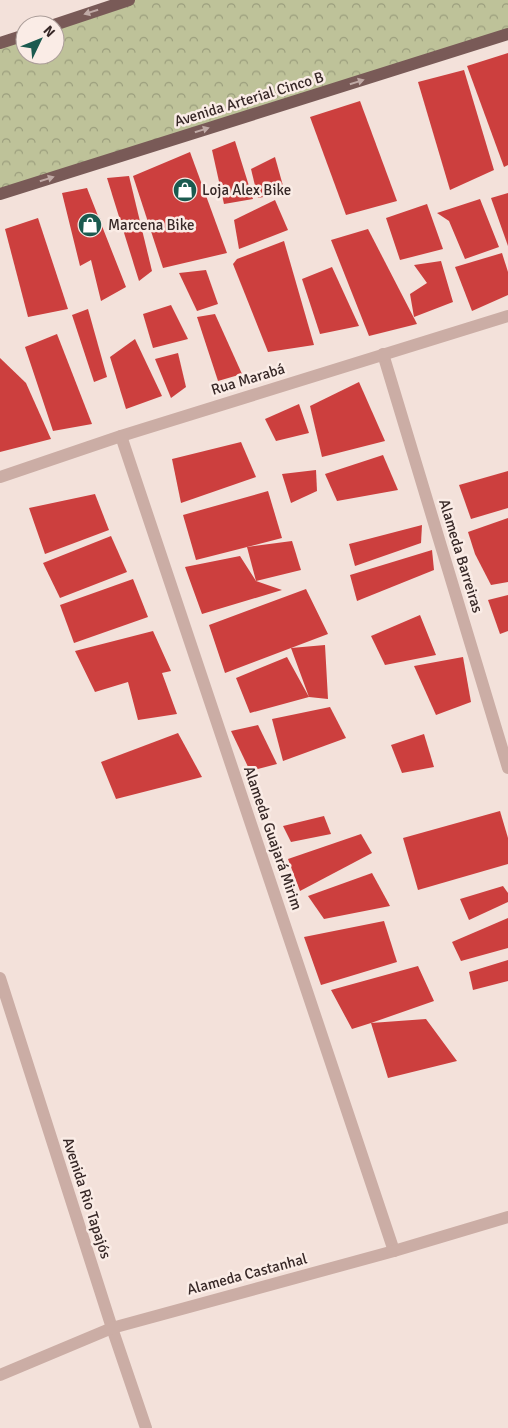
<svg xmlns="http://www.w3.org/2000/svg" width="508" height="1428" viewBox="0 0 508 1428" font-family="Signika,sans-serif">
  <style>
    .park { fill: url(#park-crowns) }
    .building { fill: #cc3f3e }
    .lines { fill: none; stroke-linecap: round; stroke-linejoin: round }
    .minor { stroke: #cbada5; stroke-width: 12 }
    .primary { stroke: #795a57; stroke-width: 12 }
    .oneway { fill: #c0aaa6 }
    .labels { text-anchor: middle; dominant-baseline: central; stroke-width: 5; stroke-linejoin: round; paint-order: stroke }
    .street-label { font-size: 15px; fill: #372827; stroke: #faece6 }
    .poi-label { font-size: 15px; fill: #372827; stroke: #faece6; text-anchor: start }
  </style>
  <defs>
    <pattern id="park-crowns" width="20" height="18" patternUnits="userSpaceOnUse" patternTransform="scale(1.25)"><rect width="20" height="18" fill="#bec299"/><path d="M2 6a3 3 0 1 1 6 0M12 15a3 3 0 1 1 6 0" fill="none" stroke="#9b9e7d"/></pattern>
  </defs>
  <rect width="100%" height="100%" fill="#f3e1da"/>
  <polygon class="park" points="129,0 508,0 508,34 0,194 0,43 25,35 25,55 55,55 55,25"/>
  <g class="building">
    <polygon points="508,53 508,165 504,167 467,66"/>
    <polygon points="464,70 494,170 450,190 418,82"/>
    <polygon points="360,101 397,201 346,215 310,117"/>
    <polygon points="235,141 253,199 224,204 212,150"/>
    <polygon points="190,152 227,253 163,268 133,176"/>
    <polygon points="275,157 285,193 258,198 251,169"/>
    <polygon points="129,176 152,271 139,281 107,178"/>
    <polygon points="87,188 126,287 101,301 91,260 80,266 62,193"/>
    <polygon points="508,193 508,246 491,198"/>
    <polygon points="480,199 499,247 465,259 449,221 437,213"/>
    <polygon points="275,200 288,230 239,249 234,220"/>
    <polygon points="427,204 443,249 400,260 386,218"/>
    <polygon points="38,218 68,309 28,317 5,229"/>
    <polygon points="368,229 415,320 417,324 369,336 331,240"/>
    <polygon points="284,241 314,345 268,352 233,264 237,259"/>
    <polygon points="502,253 508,272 508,295 472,311 455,267"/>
    <polygon points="441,261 453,302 414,317 410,294 427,283 414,265"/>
    <polygon points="332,267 359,326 320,334 302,279"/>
    <polygon points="206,270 218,304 197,311 179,273"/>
    <polygon points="171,305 188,339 153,348 143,314"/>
    <polygon points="88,309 107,377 94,382 72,315"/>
    <polygon points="215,314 242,374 218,381 197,317"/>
    <polygon points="57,334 92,424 53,431 25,347"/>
    <polygon points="135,339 162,396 126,409 110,357"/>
    <polygon points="178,353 186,387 171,398 155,359"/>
    <polygon points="0,358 26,383 51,439 0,452"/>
    <polygon points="359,382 385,441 322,457 310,406"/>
    <polygon points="299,404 309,433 276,441 265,419"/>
    <polygon points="241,442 256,477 181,503 172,459"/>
    <polygon points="383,455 398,490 337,501 325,474"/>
    <polygon points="316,470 317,491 291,503 282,474"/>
    <polygon points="508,471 508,508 471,519 459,485"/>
    <polygon points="268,491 282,538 196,560 183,515"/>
    <polygon points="95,494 109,530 45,554 29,508"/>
    <polygon points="508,518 508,582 491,585 475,554 468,532"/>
    <polygon points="422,525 421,543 355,566 349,544"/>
    <polygon points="111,536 127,572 60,598 43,563"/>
    <polygon points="292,541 301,570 256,581 247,547"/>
    <polygon points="432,550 434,570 357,601 350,575"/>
    <polygon points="240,556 256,581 282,590 202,614 185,567"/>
    <polygon points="133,579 148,617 74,643 60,605"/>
    <polygon points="306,589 328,634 291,648 325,645 328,699 309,697 250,713 236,678 287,657 309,697 291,648 225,673 209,625"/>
    <polygon points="508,595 508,631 500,634 488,600"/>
    <polygon points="420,615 436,655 385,665 371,636"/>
    <polygon points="153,631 171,671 162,673 177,714 138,720 128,682 95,692 75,651"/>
    <polygon points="463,657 471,702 436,715 414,666"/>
    <polygon points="330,707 346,738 283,761 272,719"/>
    <polygon points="258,725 277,764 250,771 231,731"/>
    <polygon points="178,733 202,777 116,799 101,762"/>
    <polygon points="424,734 434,767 402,773 391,745"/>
    <polygon points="500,811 508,838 508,864 418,890 403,838"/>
    <polygon points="324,816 331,834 291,842 283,826"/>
    <polygon points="361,834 372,853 300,891 288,859"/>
    <polygon points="372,873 390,906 324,919 308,896"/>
    <polygon points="503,886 508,893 508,902 469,920 460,899"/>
    <polygon points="508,918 508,948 461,961 452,942"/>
    <polygon points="384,921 397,962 321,985 304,937"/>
    <polygon points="508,960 508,981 473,990 469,972"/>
    <polygon points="418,966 434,1001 371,1023 426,1019 457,1061 388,1078 371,1023 352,1029 331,990"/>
  </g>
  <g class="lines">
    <g class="minor">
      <polyline points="383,354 508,768"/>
      <polyline points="121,436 394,1251"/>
      <polyline points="0,477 121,436 508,316"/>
      <polyline points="0,978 112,1328 146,1428"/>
      <polyline points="0,1375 112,1328 394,1251 508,1217"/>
    </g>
    <g class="primary">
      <polyline points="54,25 129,0"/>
      <polyline points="0,43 25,35"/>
      <polyline points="0,194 508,34"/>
    </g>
  </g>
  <defs><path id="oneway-solid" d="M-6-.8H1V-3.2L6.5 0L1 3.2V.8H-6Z" transform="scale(1.25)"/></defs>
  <g class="oneway">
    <use href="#oneway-solid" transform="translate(91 12) rotate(162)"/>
    <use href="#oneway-solid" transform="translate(357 82) rotate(-17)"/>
    <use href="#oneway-solid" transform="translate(202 130) rotate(-17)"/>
    <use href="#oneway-solid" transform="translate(47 179) rotate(-17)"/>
  </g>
  <defs>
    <g id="shop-disc" transform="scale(1.25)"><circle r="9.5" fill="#1a5a4f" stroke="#faece6"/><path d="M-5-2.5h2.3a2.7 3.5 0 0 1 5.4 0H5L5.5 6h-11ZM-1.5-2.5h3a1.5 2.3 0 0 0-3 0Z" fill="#fff"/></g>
  </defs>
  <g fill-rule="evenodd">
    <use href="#shop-disc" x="185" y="190"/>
    <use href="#shop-disc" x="90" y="225"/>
  </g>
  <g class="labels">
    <g class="street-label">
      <text transform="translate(249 99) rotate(-17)">Avenida Arterial Cinco B</text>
      <text transform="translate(248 379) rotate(-17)">Rua Marabá</text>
      <text transform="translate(461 556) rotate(73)">Alameda Barreiras</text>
      <text transform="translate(273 838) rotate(71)">Alameda Guajará Mirim</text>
      <text transform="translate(87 1198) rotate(72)">Avenida Rio Tapajós</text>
      <text transform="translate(247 1274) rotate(-15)">Alameda Castanhal</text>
    </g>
    <g class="poi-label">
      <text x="202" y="190">Loja Alex Bike</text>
      <text x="108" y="225">Marcena Bike</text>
    </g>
  </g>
  <g transform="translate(40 40) rotate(47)"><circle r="24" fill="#faece6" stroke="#ac9e9a"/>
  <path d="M0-4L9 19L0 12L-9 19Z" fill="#1a5a4f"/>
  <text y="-8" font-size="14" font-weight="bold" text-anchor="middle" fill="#372827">N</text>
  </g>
</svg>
